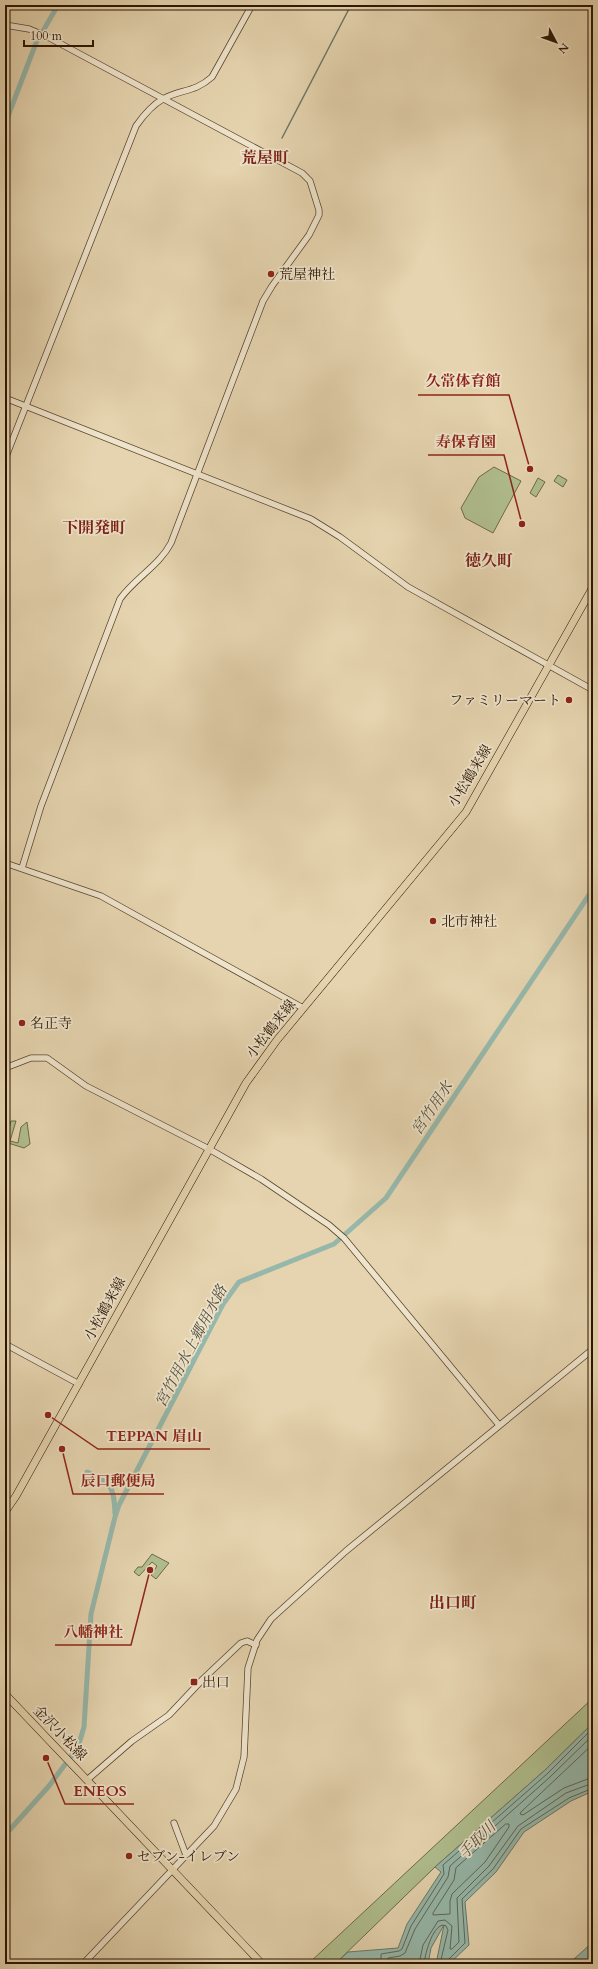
<svg xmlns="http://www.w3.org/2000/svg" width="598" height="1969" viewBox="0 0 598 1969" font-family="Cardo,'Noto Serif JP',serif">
  <style>
    .green { fill: #b0be8e; stroke: #6e6a48 }
    .water { fill: #96b8ab; stroke: #6b7767 }
    .lines { fill: none; stroke-linecap: round; stroke-linejoin: round }
    .shore { stroke: #606656; stroke-width: 1 }
    .stream { stroke: #6b7767; stroke-width: 1.5 }
    .canal { stroke: #96b8ab; stroke-width: 5 }
    .minor-casing { stroke: #5a452c; stroke-width: 7 }
    .major-casing { stroke: #2b1501; stroke-width: 8 }
    .minor { stroke: #eee3cb; stroke-width: 5.5 }
    .major { stroke: #e5d4af; stroke-width: 7 }
    .poi-dot { fill: #8f2418; stroke: #eee3cb; stroke-width: 1.5 }
    .labels { text-anchor: middle; dominant-baseline: central; stroke-width: 3.5; stroke-linejoin: round; paint-order: stroke }
    .poi-label { font-size: 14px; fill: #2b1501; stroke: #eee3cb; text-anchor: start }
    .street-label { font-size: 14px; fill: #2b1501; stroke: #eee3cb }
    .water-label { font-size: 15px; font-style: italic; fill: #504e3c; stroke: #eee3cb }
    .quarter-label { font-size: 16px; font-weight: bold; fill: #7a1f14; stroke: #eee3cb }
    .leader { fill: none; stroke: #8f2418; stroke-width: 1.5 }
    .callout-dot { fill: #8f2418; stroke: #eee3cb; stroke-width: 1.5 }
    .callout-label { font-size: 15px; text-anchor: middle; font-weight: bold; fill: #8f2418; stroke: #eee3cb; stroke-width: 3.5; stroke-linejoin: round; paint-order: stroke }
  </style>
  <rect width="100%" height="100%" fill="#e5d4af"/>
  <filter id="stains"><feTurbulence type="fractalNoise" baseFrequency=".005" numOctaves="4"/><feColorMatrix values="0 0 0 0 .2 0 0 0 0 .09 0 0 0 0 .02 0 0 0 .5 -.17"/></filter>
  <radialGradient id="worn" r=".72"><stop offset=".6" stop-color="#630" stop-opacity="0"/><stop offset="1" stop-color="#630" stop-opacity=".3"/></radialGradient>
  <g class="green">
    <polygon points="494,467 521,481 493,533 465,518 461,508 479,477"/>
    <polygon points="558,475 567,480 563,487 554,481"/>
    <polygon points="538,478 545,482 536,497 530,493"/>
    <polygon points="11,1121 16,1121 10,1141 18,1143 21,1127 27,1122 30,1144 24,1148 5,1142"/>
    <polygon points="152,1554 169,1563 156,1579 151,1575 157,1566 152,1562 139,1576 134,1572 138,1567 142,1567"/>
    <polygon points="593,1698 593,1723 544,1771 435,1867 335,1964 308,1964"/>
  </g>
  <g class="water">
    <polygon points="593,1723 593,1791 571,1801 524,1832 496,1872 465,1902 469,1945 449,1964 436,1964 444,1925 431,1948 428,1964 399,1964 399,1962 377,1964 378,1959 351,1964 335,1964 348,1952 398,1948 407,1924 441,1872 435,1867 544,1771"/>
    <polygon points="593,1942 593,1956 585,1964 572,1964 574,1959"/>
  </g>
  <g class="lines">
    <g class="shore">
      <polyline points="593,1744 521,1812 520,1814 523,1815 564,1788 593,1777"/>
      <polygon points="506,1824 509,1824 509,1827 485,1862 452,1894 450,1901 450,1914 433,1915 433,1913 454,1880 456,1868"/>
      <polyline points="381,1964 381,1954 399,1951 402,1949 411,1926 444,1874 443,1865 547,1774 593,1728"/>
      <polyline points="386,1964 388,1958 400,1956 405,1953 415,1929 448,1877 450,1866 550,1777 593,1735"/>
      <polyline points="419,1964 423,1945 438,1921 445,1920 452,1926 450,1949 452,1949 459,1942 457,1898 489,1866 518,1826 566,1793 593,1783"/>
      <path d="M 424,1964 C 425,1954 432,1927 443,1925 L 446,1926 L 448,1930 L 440,1964"/>
      <polyline points="447,1964 448,1960 465,1943 462,1899 493,1869 521,1829 569,1798 593,1788"/>
    </g>
    <polyline class="stream" points="282,138 351,5"/>
    <g class="canal">
      <polyline points="5,124 36,43 58,5"/>
      <path d="M 87,1472 C 112,1484 114,1486 115,1514"/>
      <polyline points="5,1835 49,1786 78,1747 84,1727 91,1614 115,1517 119,1505 223,1304 239,1282 334,1244 386,1198 593,889"/>
    </g>
    <g class="minor-casing">
      <g id="minor">
        <path d="M 5,25 L 29,29 L 46,36 L 302,173 L 310,181 L 319,210 L 319,215 L 309,235 L 272,286 L 263,301 L 171,543 C 159,566 135,578 120,599 L 41,806 L 22,868"/>
        <polyline points="5,398 311,519 340,537 408,587 593,690"/>
        <path d="M 5,459 L 136,126 C 143,116 152,105 163,99 C 181,89 194,93 212,77 L 252,5"/>
        <polyline points="5,863 101,896 303,1008"/>
        <polyline points="5,1068 31,1058 47,1058 86,1086 209,1149 261,1179 329,1225 344,1238 499,1425"/>
        <polyline points="5,1344 79,1384"/>
        <polyline points="87,1780 132,1741 169,1715 203,1679 241,1643 247,1641 256,1645"/>
        <polyline points="174,1823 186,1855"/>
        <polyline points="83,1964 214,1826 236,1789 244,1757 248,1668 257,1640 271,1619 346,1551 593,1349"/>
      </g>
    </g>
    <g class="major-casing">
      <g id="major">
        <polyline points="5,1512 16,1496 246,1083 277,1040 466,812 593,587"/>
        <polyline points="5,1694 262,1964"/>
      </g>
    </g>
    <use href="#minor" class="minor"/>
    <use href="#major" class="major"/>
  </g>
  <g class="poi-dot">
    <circle cx="271" cy="274" r="4"/>
    <circle cx="569" cy="700" r="4"/>
    <circle cx="433" cy="921" r="4"/>
    <circle cx="22" cy="1023" r="4"/>
    <rect x="190" y="1678" width="8" height="8" rx="2"/>
    <circle cx="129" cy="1856" r="4"/>
  </g>
  <g class="labels">
    <g class="poi-label">
      <text x="279" y="274">荒屋神社</text>
      <text x="561" y="700" text-anchor="end">ファミリーマート</text>
      <text x="441" y="921">北市神社</text>
      <text x="30" y="1023">名正寺</text>
      <text x="202" y="1682">出口</text>
      <text x="137" y="1856">セブン-イレブン</text>
    </g>
    <g class="street-label">
      <text transform="translate(470 776) rotate(-59)">小松鶴来線</text>
      <text transform="translate(271 1029) rotate(-52)">小松鶴来線</text>
      <text transform="translate(105 1309) rotate(-61)">小松鶴来線</text>
      <text transform="translate(60 1733) rotate(46)">金沢小松線</text>
    </g>
    <g class="water-label">
      <text transform="translate(432 1108) rotate(-56)">宮竹用水</text>
      <text transform="translate(191 1346) rotate(-62)">宮竹用水上郷用水路</text>
      <text transform="translate(477 1840) rotate(-45)">手取川</text>
    </g>
    <g class="quarter-label">
      <text x="265" y="158">荒屋町</text>
      <text x="94" y="528">下開発町</text>
      <text x="489" y="561">徳久町</text>
      <text x="453" y="1603">出口町</text>
    </g>
  </g>
  <path class="leader" d="M530 469L509 395H418M522 524L504 455H428M48 1415L98 1449H210M62 1449L73 1494H164M150 1570L131 1645H55M46 1758L65 1804H134"/>
  <g class="callout-dot">
    <circle cx="530" cy="469" r="4"/>
    <circle cx="522" cy="524" r="4"/>
    <circle cx="48" cy="1415" r="4"/>
    <circle cx="62" cy="1449" r="4"/>
    <circle cx="150" cy="1570" r="4"/>
    <circle cx="46" cy="1758" r="4"/>
  </g>
  <g class="callout-label">
    <text x="463" y="386">久常体育館</text>
    <text x="466" y="447">寿保育園</text>
    <text x="154" y="1441">TEPPAN 眉山</text>
    <text x="118" y="1486">辰口郵便局</text>
    <text x="93" y="1637">八幡神社</text>
    <text x="100" y="1796">ENEOS</text>
  </g>
  <rect width="598" height="1969" fill="none" stroke="#e5d4af" stroke-width="20"/>
  <rect x="6" y="6" width="586" height="1957" fill="none" stroke="#2b1501" stroke-width="2"/>
  <rect x="10" y="10" width="578" height="1949" fill="none" stroke="#2b1501"/>
  <g transform="translate(556 42) rotate(131)" stroke="#eee3cb" stroke-width="3" paint-order="stroke">
  <path d="M0-3L7 15L0 10L-7 15Z" fill="#2b1501"/>
  <text y="-6" font-size="11" font-weight="bold" text-anchor="middle" fill="#2b1501">N</text>
  </g>
  <path d="M24 40v6h69v-6" fill="none" stroke="#2b1501" stroke-width="2"/>
  <text x="30" y="40" font-size="12" fill="#2b1501" stroke="#eee3cb" stroke-width="3" paint-order="stroke">100 m</text>
  <rect width="100%" height="100%" filter="url(#stains)"/>
  <rect width="100%" height="100%" fill="url(#worn)"/>
</svg>
